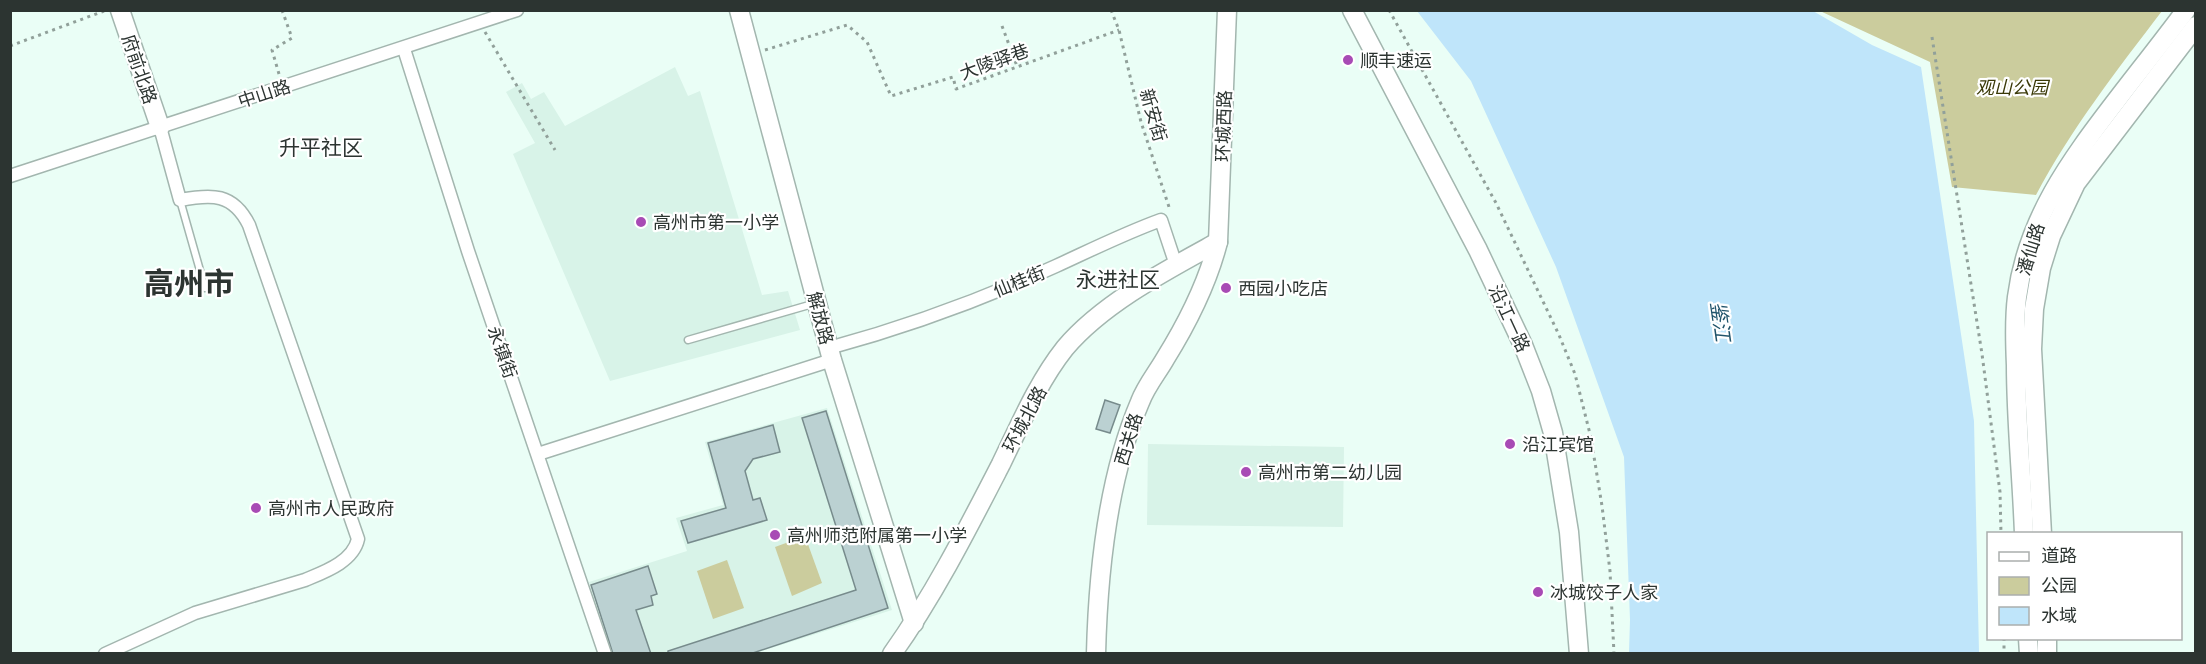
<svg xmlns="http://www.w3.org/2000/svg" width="2206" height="664" viewBox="0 0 2206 664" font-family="'Playfair Display','Noto Sans SC',serif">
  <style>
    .built { fill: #d8f3e8 }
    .green { fill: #cbcc9d }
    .water { fill: #bfe5fa }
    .building { fill: #bbd1d2; stroke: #778b8c; stroke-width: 1.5 }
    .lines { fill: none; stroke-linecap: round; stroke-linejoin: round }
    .lane-casing { stroke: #a3b6af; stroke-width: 9 }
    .street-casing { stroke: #a3b6af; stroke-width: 15 }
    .secondary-casing { stroke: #a3b6af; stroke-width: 21 }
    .path { stroke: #91a09a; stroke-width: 3; stroke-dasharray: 3 4.5; stroke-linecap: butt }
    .lane { stroke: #fff; stroke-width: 6 }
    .street { stroke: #fff; stroke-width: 12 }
    .secondary { stroke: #fff; stroke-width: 18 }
    .poi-dot { fill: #a84bb5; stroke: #fff; stroke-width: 2 }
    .labels { text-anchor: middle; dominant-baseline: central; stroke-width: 4.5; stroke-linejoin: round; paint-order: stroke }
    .poi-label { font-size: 18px; fill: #2c3431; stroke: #fff; text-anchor: start }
    .street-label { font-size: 18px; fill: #2c3431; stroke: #fff }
    .park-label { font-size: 18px; font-style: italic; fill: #3a3907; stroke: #fff }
    .water-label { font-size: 20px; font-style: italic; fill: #20546b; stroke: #fff }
    .quarter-label { font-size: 21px; fill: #2c3431; stroke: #fff }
    .town-label { font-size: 30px; font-weight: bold; fill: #2c3431; stroke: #fff }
  </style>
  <rect width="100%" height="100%" fill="#eafef6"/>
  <g class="built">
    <polygon points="675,67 688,96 700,91 762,295 788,291 800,330 610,381 513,154 535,143 506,92 522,83 531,99 544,92 565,126"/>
    <polygon points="827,408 892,610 756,653 612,653 589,582 687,551 676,518 723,505 705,442"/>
    <polygon points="1148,444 1344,447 1343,527 1147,525"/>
  </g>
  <g class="green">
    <path d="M 1820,11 L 2162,11 C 2117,70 2071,129 2036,195 L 1952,187 L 1930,62 Z"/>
    <polygon points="805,536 822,583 792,596 775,547"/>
    <polygon points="727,560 744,608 713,619 697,571"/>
  </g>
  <polygon class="water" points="1417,11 1813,11 1872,45 1921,67 1974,421 1979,653 1629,653 1630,620 1624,457 1556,267 1471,81"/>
  <g class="building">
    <polygon points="1105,400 1120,405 1110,433 1096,429"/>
    <polygon points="826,411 888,608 750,654 668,654 668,651 856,590 802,418"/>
    <polygon points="773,425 780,452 753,459 745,471 753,500 760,498 767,520 688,543 681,521 726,508 708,443"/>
    <polygon points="648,566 657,594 651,596 653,605 636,610 651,654 613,654 591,585"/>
  </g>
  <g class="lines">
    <g class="lane-casing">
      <g id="lane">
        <polyline points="180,200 205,288"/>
        <polyline points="688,340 816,303"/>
      </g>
    </g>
    <g class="street-casing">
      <g id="street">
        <polyline points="404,49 468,251 605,654"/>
        <polyline points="10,176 517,10"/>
        <path d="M 829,348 C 907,327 983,299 1056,266 C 1091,250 1125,233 1161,220 L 1176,265"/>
        <polyline points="538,454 832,360"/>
        <path d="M 105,654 L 195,613 L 305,580 C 324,572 353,562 358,539 L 249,225 C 233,193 212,194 180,200 L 160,127"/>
      </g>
    </g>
    <g class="secondary-casing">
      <g id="secondary">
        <polyline points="120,10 160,127"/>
        <polyline points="739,10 832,360 914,623"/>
        <polyline points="1352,10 1478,250 1523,345 1541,391 1553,433 1569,532 1579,654"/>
        <path d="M 2024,534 C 2022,477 2016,421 2016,365 C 2015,343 2014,320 2017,297 C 2027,219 2070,161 2116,101 C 2139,71 2163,41 2186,10"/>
        <polyline points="2042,534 2032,349 2034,309 2041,268 2051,236 2076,183 2196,26"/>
        <polyline points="2028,638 2029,654"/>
        <polyline points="2047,638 2047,654"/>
        <path d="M 892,654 C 934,595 968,528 1001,464 C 1020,425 1038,382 1065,348 C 1103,303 1167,270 1218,242"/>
        <path d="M 1096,654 C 1098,572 1108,477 1140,402 C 1146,386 1157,373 1165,359 C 1188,322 1207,285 1218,242 L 1227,10"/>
      </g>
    </g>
    <g class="path">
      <polyline points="1111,10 1119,30 1141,122 1170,210"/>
      <polyline points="1389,10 1496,203 1559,335 1575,374 1591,438 1602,506 1610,571 1614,654"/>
      <polyline points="1002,26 1017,66"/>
      <polyline points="485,32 555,150"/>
      <polyline points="1932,37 1982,354 2000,492 2001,534"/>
      <polyline points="10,46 104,11"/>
      <polyline points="765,50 847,25 867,42 891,96 953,77 956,89 1119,30"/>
      <polyline points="279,74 272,50 292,38 282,10"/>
      <polyline points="2004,638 2004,654"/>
    </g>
    <use href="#lane" class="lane"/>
    <use href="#street" class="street"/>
    <use href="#secondary" class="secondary"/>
  </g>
  <g class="poi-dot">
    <circle cx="1348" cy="60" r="6"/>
    <circle cx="641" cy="222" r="6"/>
    <circle cx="1226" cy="288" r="6"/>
    <circle cx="1510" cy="444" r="6"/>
    <circle cx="1246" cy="472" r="6"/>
    <circle cx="256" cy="508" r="6"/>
    <circle cx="775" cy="535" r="6"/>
    <circle cx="1538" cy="592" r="6"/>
  </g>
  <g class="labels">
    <g class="poi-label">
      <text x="1360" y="60">顺丰速运</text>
      <text x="653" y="222">高州市第一小学</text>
      <text x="1238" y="288">西园小吃店</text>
      <text x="1522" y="444">沿江宾馆</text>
      <text x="1258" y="472">高州市第二幼儿园</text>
      <text x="268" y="508">高州市人民政府</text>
      <text x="787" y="535">高州师范附属第一小学</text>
      <text x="1550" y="592">冰城饺子人家</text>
    </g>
    <g class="street-label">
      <text transform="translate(994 61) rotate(-20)">大陵驿巷</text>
      <text transform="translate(140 69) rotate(71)">府前北路</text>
      <text transform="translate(264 93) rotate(-18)">中山路</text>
      <text transform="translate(1154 115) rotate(74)">新安街</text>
      <text transform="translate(1223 126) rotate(-88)">环城西路</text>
      <text transform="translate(2030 249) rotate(-73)">潘仙路</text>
      <text transform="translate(1019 281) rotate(-22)">仙桂街</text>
      <text transform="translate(821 318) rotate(75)">解放路</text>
      <text transform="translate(1510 318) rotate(65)">沿江一路</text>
      <text transform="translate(503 352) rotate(71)">永镇街</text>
      <text transform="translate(1024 419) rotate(-62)">环城北路</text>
      <text transform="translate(1128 439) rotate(-73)">西关路</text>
    </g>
    <g class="park-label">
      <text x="2012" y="87">观山公园</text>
    </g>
    <g class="water-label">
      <text transform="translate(1722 321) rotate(82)">鉴江</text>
    </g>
    <g class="quarter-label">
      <text x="321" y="146">升平社区</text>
      <text x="1118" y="278">永进社区</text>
    </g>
    <g class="town-label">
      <text x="189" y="282">高州市</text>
    </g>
  </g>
  <rect width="2206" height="664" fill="none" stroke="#2c3431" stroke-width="24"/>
  <rect x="1987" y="532" width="195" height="108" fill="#ffffff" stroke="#abaead" stroke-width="1.5"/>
  <rect x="1999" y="552" width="30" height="9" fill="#ffffff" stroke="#abaead" stroke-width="1.5"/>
  <text x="2041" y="562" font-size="18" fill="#2c3431">道路</text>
  <rect x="1999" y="577" width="30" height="18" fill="#cbcc9d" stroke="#abaead" stroke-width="1.5"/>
  <text x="2041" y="592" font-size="18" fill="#2c3431">公园</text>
  <rect x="1999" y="607" width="30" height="18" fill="#bfe5fa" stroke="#abaead" stroke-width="1.5"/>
  <text x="2041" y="622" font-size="18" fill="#2c3431">水域</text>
</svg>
